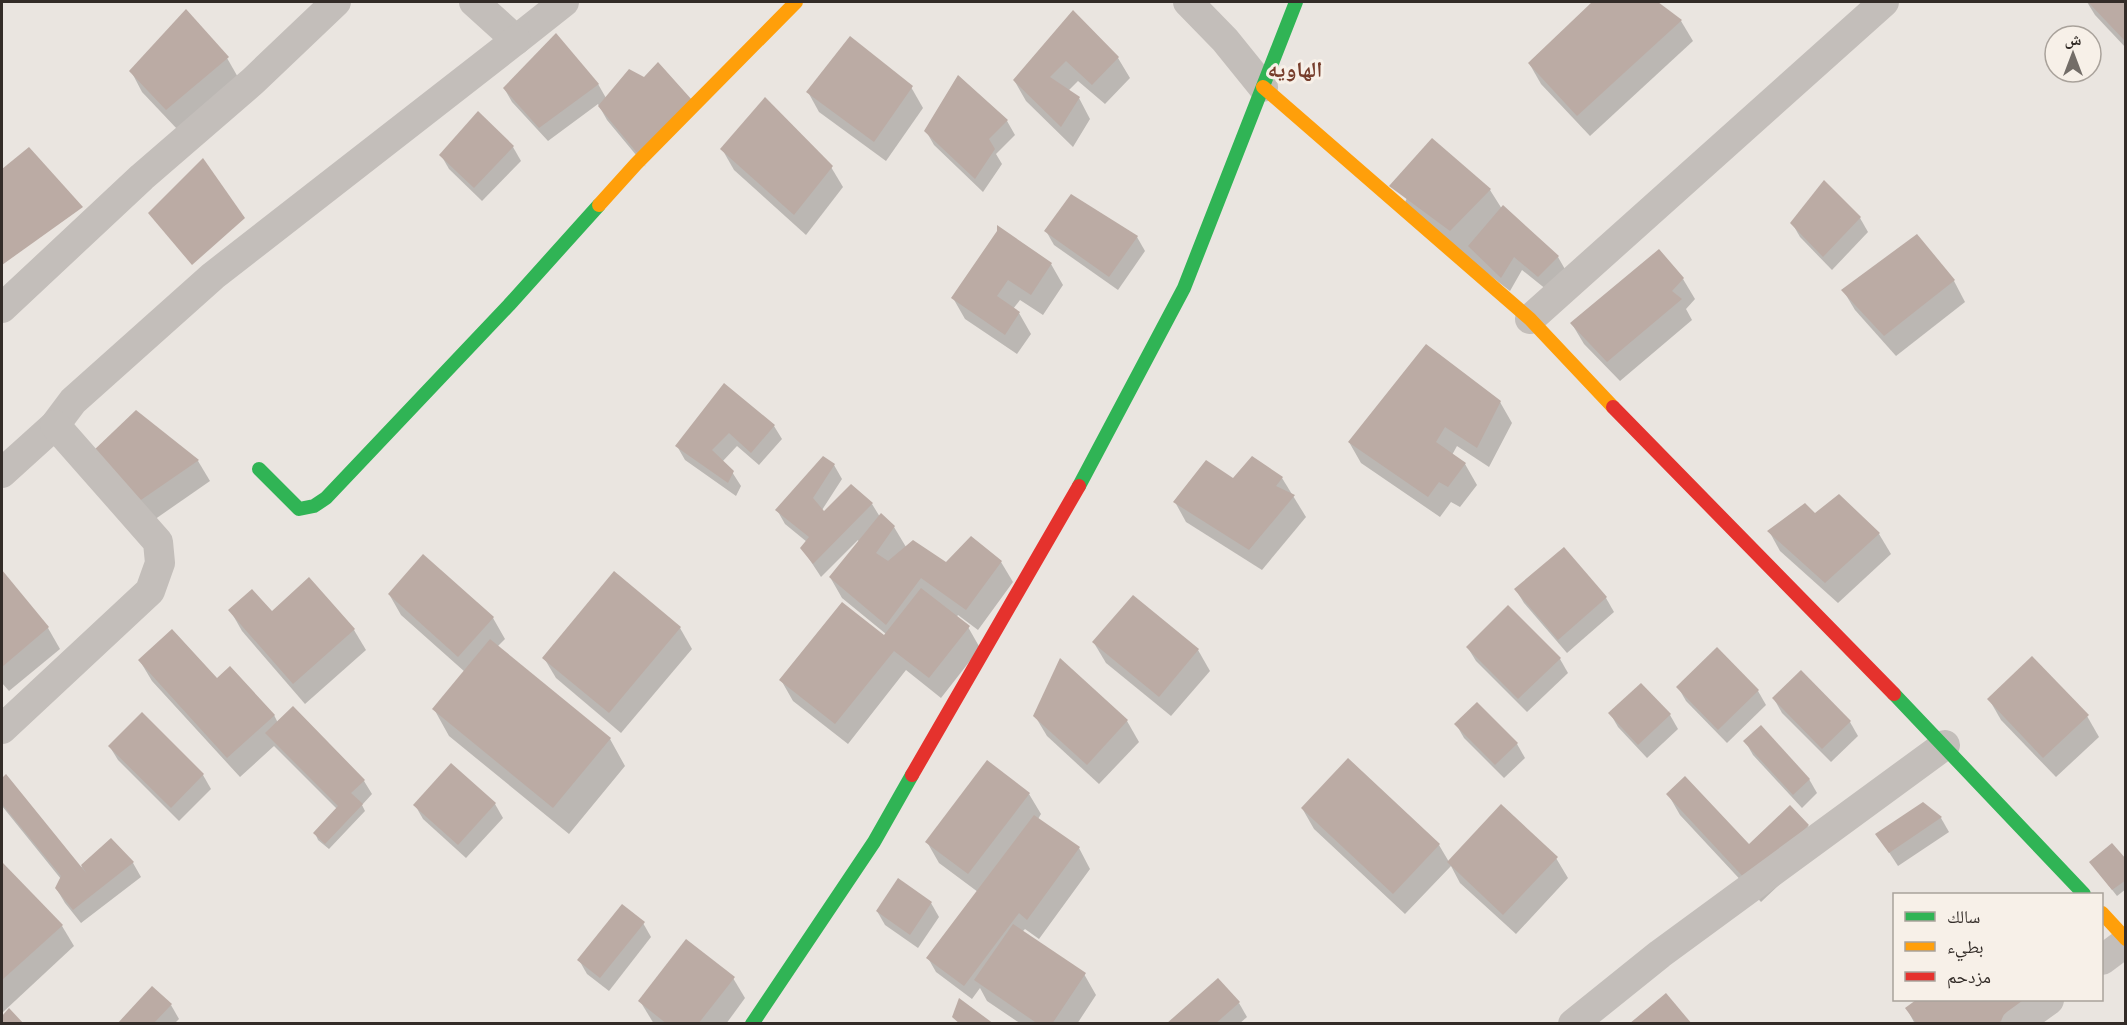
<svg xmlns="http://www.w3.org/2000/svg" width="2127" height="1025" viewBox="0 0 2127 1025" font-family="Figtree,'Noto Naskh Arabic',sans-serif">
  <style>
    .shadow { fill: #0003 }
    .building { fill: #bbaba4 }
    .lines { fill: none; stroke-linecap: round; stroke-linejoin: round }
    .street { stroke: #c3beba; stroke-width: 30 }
    .fast { stroke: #30b455; stroke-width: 14 }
    .slow { stroke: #ff9f0a; stroke-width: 14 }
    .jam { stroke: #e5322d; stroke-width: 14 }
    .labels { text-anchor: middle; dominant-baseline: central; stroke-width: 6; stroke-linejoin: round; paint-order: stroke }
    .district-label { font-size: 22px; font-weight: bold; fill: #773e2c; stroke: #f7f0e8 }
  </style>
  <rect width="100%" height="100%" fill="#eae5e0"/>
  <g class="shadow">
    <polygon points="1595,2 1656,2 1681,21 1693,41 1590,136 1541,84 1529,63"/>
    <polygon points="2087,2 2126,2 2126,48 2095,15"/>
    <polygon points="1073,12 1118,58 1130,78 1105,104 1078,81 1068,91 1079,98 1090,119 1073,147 1026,101 1014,80"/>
    <polygon points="227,58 239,79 178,130 142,92 131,71"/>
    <polygon points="959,77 1007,121 1015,135 996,154 1002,164 983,192 934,145 926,131"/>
    <polygon points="598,84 606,98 646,167 607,120 598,104 548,141 512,102 504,88"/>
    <polygon points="911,87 923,108 886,161 819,112 808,92"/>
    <polygon points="478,113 513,147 521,161 482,201 449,169 441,155"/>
    <polygon points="1432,140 1490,190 1502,209 1503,207 1558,257 1566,271 1547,290 1522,270 1510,291 1403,207"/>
    <polygon points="722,149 831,167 843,187 806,235 734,170"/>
    <polygon points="1860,218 1868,232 1832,270 1800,237 1792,223"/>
    <polygon points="1046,231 1137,237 1145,251 1118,290 1054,245"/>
    <polygon points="1917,236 1954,281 1965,302 1896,356 1855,310 1843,290"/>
    <polygon points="1051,264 1063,285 1043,315 1020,300 1013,309 1019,313 1031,334 1017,354 965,319 953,298"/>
    <polygon points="1683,279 1695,299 1686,309 1692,320 1620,381 1584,344 1572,324"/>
    <polygon points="725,385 774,426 782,439 759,465 737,446 722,462 732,472 741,486 736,496 685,460 677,446"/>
    <polygon points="1500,402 1512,423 1489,467 1457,446 1452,455 1465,464 1477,485 1460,507 1451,502 1440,517 1361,463 1349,442"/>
    <polygon points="136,412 198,461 210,481 151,522 105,473"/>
    <polygon points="823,458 834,465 842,479 822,510 824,513 872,504 880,517 894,527 906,547 946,564 1001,562 1013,582 978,630 958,615 956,618 968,627 980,648 941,698 906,670 848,744 793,701 781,680 884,637 886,634 842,598 830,577 859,542 858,540 821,577 802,548 807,542 785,524 777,510"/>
    <polygon points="1282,478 1306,517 1262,570 1186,522 1175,502 1233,480"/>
    <polygon points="1769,531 1879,534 1891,554 1838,603 1780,551"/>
    <polygon points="1564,549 1606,598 1614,612 1567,653 1524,603 1516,590"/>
    <polygon points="2,573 48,628 60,649 9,691 2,683"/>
    <polygon points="614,574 680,628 692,649 621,733 556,678 544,658"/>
    <polygon points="389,594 493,618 505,639 497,647 610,739 625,766 569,834 449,736 434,709 465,672 401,615"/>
    <polygon points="230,610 271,613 354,630 366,650 305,704 242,631"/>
    <polygon points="1094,643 1198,650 1210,671 1171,716 1106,663"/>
    <polygon points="1468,648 1560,659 1568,673 1527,712 1476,661"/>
    <polygon points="1717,649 1758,691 1766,705 1727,743 1686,701 1678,687"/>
    <polygon points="140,661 217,680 274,715 278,723 364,781 372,794 362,805 365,811 329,849 318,840 315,833 337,809 274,746 240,777 152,681"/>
    <polygon points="1060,661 1127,721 1139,742 1099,784 1047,736 1035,716"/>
    <polygon points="1774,699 1850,722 1858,736 1831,762 1782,713"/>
    <polygon points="1989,699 2087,716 2099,737 2056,777 2001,720"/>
    <polygon points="1610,713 1670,715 1678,729 1647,758 1618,727"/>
    <polygon points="1456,724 1517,744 1525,758 1504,778 1464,738"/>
    <polygon points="1745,741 1809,779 1817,793 1802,808 1753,755"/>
    <polygon points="110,747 203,775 211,789 179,821 118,760"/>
    <polygon points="6,776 80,868 111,840 133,863 141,877 81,923 65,903 56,888 61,879 2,806 2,780"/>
    <polygon points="1029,794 1041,814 1038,819 1079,848 1090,869 1039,939 1025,929 1022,932 1084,974 1096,995 1077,1024 1021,1024 987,1001 980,988 972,999 936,972 928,958 978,892 939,863 927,842"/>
    <polygon points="1668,794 1749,846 1808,826 1820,846 1761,902 1680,815"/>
    <polygon points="495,804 503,818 466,858 423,819 415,805"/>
    <polygon points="1923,804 1941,818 1949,832 1898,866 1877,834"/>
    <polygon points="1302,808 1439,845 1449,862 1556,858 1568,878 1516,934 1460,883 1451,866 1405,914 1314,829"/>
    <polygon points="2126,861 2126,889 2117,896 2091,863"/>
    <polygon points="2,864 62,926 74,946 2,1013"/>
    <polygon points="931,903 939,917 918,948 885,925 877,911"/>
    <polygon points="643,923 651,937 609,991 587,974 579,960"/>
    <polygon points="733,978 745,998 726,1024 654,1024 640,1001"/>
    <polygon points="1918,1000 2065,1000 2035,1024 1915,1024 1907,1009"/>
    <polygon points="1239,1003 1247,1017 1239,1024 1169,1024"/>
    <polygon points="171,1005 179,1019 174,1024 120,1024"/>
  </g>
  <g class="building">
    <polygon points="1592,2 1658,2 1682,20 1577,116 1528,63"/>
    <polygon points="2088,2 2126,2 2126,42"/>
    <polygon points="186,9 229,57 166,110 129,71"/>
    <polygon points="1073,10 1119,57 1092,85 1066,61 1050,77 1080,97 1061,127 1013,80"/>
    <polygon points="556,33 599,84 539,128 503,88"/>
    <polygon points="850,36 913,86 874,142 806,92"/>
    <polygon points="658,62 692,100 638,154 598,106 629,69 644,77"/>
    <polygon points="958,75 1008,120 989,139 995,149 975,179 924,131"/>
    <polygon points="765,97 833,166 794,215 720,149"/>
    <polygon points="478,111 514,146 474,188 439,155"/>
    <polygon points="1432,138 1491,189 1450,231 1389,186"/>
    <polygon points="29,147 83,207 2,265 2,169"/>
    <polygon points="203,158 245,218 192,265 148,213"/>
    <polygon points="1824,180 1861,217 1823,257 1790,223"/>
    <polygon points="1071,194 1138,236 1109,277 1044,231"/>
    <polygon points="1503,205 1559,256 1538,277 1514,257 1501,278 1468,246"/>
    <polygon points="997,225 1052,263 1031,295 1008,280 997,296 1020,312 1005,335 951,298 997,231"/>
    <polygon points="1917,234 1955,280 1884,336 1841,290"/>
    <polygon points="1659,249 1684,278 1672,291 1682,299 1607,362 1570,323"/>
    <polygon points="1426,344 1501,401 1477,448 1445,427 1436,442 1466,463 1448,487 1439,482 1428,497 1348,442"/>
    <polygon points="724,383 775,425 751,453 729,433 712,450 734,471 728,483 675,446"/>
    <polygon points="136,410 199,460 138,502 92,452"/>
    <polygon points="823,456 835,464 813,498 824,511 851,484 873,503 813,564 800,548 809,537 775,510"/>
    <polygon points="1252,456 1283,477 1276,486 1295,495 1249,550 1173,502 1206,460 1233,478"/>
    <polygon points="1839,494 1880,533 1825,583 1767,531 1805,503 1815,513"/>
    <polygon points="881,513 895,526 876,553 888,561 913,540 946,562 971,536 1002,561 966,610 921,578 886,625 829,577"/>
    <polygon points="1564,547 1607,597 1558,640 1514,589"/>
    <polygon points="423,554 494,617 458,657 388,594"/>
    <polygon points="2,570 49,627 2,667"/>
    <polygon points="614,571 681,627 609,713 542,658"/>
    <polygon points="309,577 355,629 293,684 228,610 252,589 272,611"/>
    <polygon points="921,588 970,626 929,678 894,651 835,724 779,680 842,602 884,635"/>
    <polygon points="1133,595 1199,649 1159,697 1092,642"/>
    <polygon points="1508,605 1561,658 1518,699 1466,647"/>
    <polygon points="172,629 217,678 230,666 275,715 227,758 138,660"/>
    <polygon points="490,639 611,738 553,808 432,709"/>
    <polygon points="1717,647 1759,690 1718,730 1676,687"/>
    <polygon points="2032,656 2089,715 2043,758 1987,699"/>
    <polygon points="1060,658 1128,720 1087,765 1033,716"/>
    <polygon points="1801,670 1851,721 1822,749 1772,698"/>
    <polygon points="1641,683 1671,714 1638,745 1608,713"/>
    <polygon points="1477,702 1518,743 1495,765 1454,724"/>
    <polygon points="293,706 365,780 351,793 363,804 325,844 313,833 338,806 265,733"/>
    <polygon points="142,712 204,774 171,808 108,746"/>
    <polygon points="1761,725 1810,779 1793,795 1743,741"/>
    <polygon points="1348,758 1440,844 1393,894 1301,808"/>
    <polygon points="987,760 1030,793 968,874 925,842"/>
    <polygon points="451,763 496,803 458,845 413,805"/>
    <polygon points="6,774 87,874 81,865 111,838 134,862 73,910 55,888 61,876 2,804 2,778"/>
    <polygon points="1685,776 1749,844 1790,805 1809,825 1748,882 1666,794"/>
    <polygon points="1923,802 1942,817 1889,853 1875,834"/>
    <polygon points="1501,804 1558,857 1503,915 1447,862"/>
    <polygon points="1034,815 1080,847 1027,920 1019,913 964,986 926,958"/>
    <polygon points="2112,843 2126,859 2126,880 2112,890 2089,862"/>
    <polygon points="2,862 63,925 2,980"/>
    <polygon points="898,878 932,902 910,935 876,911"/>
    <polygon points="622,904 645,922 600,978 577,960"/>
    <polygon points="1013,924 1086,973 1052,1024 1038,1024 974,980"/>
    <polygon points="686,939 735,977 698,1024 667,1024 638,1001"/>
    <polygon points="1218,978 1240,1002 1215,1024 1166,1024"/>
    <polygon points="152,986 172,1004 153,1024 117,1024"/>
    <polygon points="1666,993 1692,1024 1629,1024"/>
    <polygon points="959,998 994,1024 960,1024 952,1017"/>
    <polygon points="1916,1000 2027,1000 1997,1024 1917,1024 1905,1008"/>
    <polygon points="9,1008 24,1024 2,1024 2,1016"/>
  </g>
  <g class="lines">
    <g class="street">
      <polyline points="474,2 516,40 564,2"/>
      <polyline points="1188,2 1225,40 1263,87"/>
      <polyline points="2,308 142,177 253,81 336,2"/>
      <polyline points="1530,319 1884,2"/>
      <polyline points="2,473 55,425 73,401 213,276 516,40"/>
      <polyline points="2,729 150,591 160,563 158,542 55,425"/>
      <polyline points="2102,960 2126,942"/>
      <polyline points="1573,1024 1660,954 1945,745"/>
      <polyline points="2016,1024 2049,1000"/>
    </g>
    <g class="fast">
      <polyline points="259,469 299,509 314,506 326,498 509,305 599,205"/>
      <polyline points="1079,486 1184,288 1296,2"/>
      <polyline points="1894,694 2084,894"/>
      <polyline points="752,1024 874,842 912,775"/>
    </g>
    <g class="slow">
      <polyline points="1263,87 1530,319 1613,407"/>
      <polyline points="599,205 636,164 796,2"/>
      <polyline points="2102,913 2126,939"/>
    </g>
    <g class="jam">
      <polyline points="1613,407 1894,694"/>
      <polyline points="912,775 1079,486"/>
    </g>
  </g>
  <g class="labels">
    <g class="district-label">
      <text x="1295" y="69">الهاويه</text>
    </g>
  </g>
  <rect width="2127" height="1025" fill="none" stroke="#332c28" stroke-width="6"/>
  <rect x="1893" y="893" width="210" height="108" fill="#f7f0e8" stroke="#a9a29b" stroke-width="1.5"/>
  <rect x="1905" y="912" width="30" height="9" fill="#30b455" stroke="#a9a29b" stroke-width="1.5"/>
  <text x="1947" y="923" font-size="18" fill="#332c28">سالك</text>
  <rect x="1905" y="942" width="30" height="9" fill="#ff9f0a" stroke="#a9a29b" stroke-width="1.5"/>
  <text x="1947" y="953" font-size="18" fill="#332c28">بطيء</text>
  <rect x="1905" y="972" width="30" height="9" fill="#e5322d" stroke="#a9a29b" stroke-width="1.5"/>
  <text x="1947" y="983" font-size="18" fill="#332c28">مزدحم</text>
  <g transform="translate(2073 54)"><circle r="28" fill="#f7f0e8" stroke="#a9a29b" stroke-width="1.5"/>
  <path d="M0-4.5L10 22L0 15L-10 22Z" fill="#736d68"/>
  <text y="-9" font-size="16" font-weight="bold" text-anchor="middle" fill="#332c28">ش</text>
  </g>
</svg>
